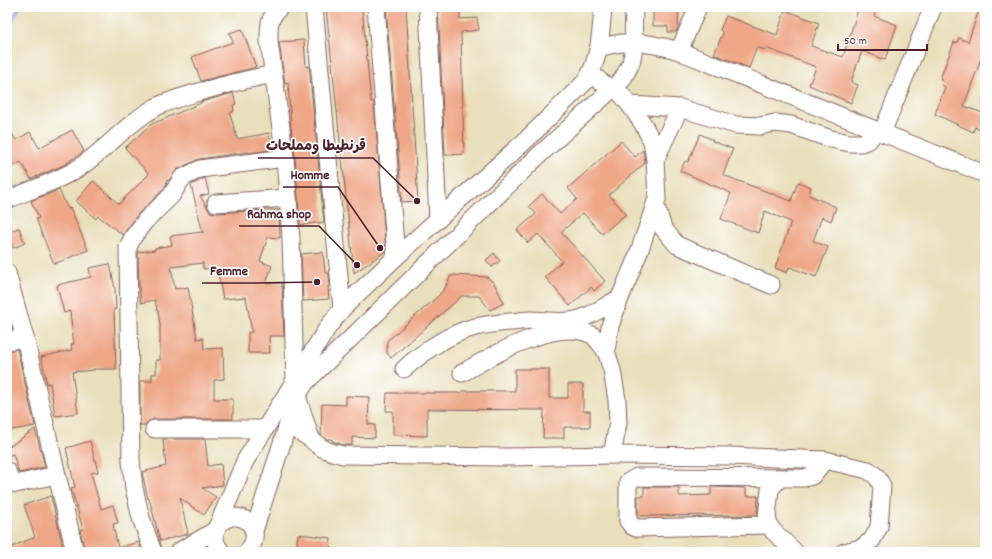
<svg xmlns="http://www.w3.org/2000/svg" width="992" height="559" viewBox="0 0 992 559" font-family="Dekko,'Playpen Sans Arabic',sans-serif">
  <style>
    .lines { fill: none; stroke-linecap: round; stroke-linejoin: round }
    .stream { stroke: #80afea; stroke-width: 3.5 }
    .building { fill: #efa788 }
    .minor-casing { stroke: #82625d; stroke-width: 19 }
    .minor { stroke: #fff; stroke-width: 17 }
    .leader { fill: none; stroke: #4a1f2b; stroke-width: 1.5 }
    .callout-dot { fill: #4a1f2b; stroke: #fff; stroke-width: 1.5 }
    .callout-label { font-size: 14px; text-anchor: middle; font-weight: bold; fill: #4a1f2b; stroke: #fff; stroke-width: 3.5; stroke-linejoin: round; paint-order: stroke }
  </style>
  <rect width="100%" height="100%" fill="#fff"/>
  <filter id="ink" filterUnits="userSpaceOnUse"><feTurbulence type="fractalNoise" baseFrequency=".025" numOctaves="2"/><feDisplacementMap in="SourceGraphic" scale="8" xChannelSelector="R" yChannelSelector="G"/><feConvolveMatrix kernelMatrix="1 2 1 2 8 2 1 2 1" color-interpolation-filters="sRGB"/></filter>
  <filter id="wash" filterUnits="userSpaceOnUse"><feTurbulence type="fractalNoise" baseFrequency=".012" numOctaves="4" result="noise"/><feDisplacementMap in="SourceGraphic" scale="16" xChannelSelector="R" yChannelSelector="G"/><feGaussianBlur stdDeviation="0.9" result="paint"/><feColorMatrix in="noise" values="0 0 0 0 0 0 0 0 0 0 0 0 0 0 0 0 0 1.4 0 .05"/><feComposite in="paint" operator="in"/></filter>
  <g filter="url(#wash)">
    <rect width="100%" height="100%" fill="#e9dfbb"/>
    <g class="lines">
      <polyline class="stream" points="7,42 12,20 20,7"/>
    </g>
    <g id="blocks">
      <g class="building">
        <polygon points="326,7 362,7 371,102 374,102 386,251 354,273"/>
        <polygon points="386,7 406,7 418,201 402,202"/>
        <polygon points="438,7 460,7 460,19 477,18 479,30 461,32 464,154 445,155"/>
        <polygon points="653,7 679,7 678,27 676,32 668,32 668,26 653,26"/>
        <polygon points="859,7 877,7 874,16 897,25 885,60 862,51 851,82 858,85 851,103 809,85 816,67 766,48 765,50 757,47 749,68 714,54 723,33 720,30 726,16 777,35 785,10 819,23 811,46 843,57"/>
        <polygon points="980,7 985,7 985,47 964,106 985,114 985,121 981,131 975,127 973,132 935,114 945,87 942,85 943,81 940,79 954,42 957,43 959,38 968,42"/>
        <polygon points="242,29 256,67 201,81 192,57 233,42 229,33"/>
        <polygon points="304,40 306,67 309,66 324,222 300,225 295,157 291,127 288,83 285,84 279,42"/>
        <polygon points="233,93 236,104 233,105 234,111 230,113 237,139 269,133 272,150 248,153 248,152 199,159 178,169 169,180 166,181 167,183 163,190 138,214 123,235 98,216 96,219 76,201 93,181 119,204 149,174 125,148 150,125 201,103 201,102"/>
        <polygon points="7,125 16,140 30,132 39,148 72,130 84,151 64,165 31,179 21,162 14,166 7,154"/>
        <polygon points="700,134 713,140 712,141 733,149 723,175 791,201 798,182 811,187 809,195 836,207 831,221 822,217 813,241 828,247 816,277 789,267 787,273 775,268 791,222 765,211 758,233 721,219 731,193 680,171 685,161 688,162"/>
        <polygon points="621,141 635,157 643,150 645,161 645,163 609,195 626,214 602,234 583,213 561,232 605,281 594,291 591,287 570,306 545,277 562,261 538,234 528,243 517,230 536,214 529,206 542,194 560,214 577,199 568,188"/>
        <polygon points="205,178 209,194 200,196 210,212 217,213 266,210 279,210 280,238 268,237 260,261 272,266 266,283 282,283 284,336 269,336 270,353 248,353 248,332 252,332 246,297 223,299 217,268 203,269 203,263 171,267 175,289 188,287 197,339 203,338 204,349 223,348 224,379 214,380 214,399 233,399 233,419 154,419 149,421 145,425 140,425 140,381 152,381 152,374 156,374 156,360 160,360 160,324 158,311 157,311 155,300 141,303 139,287 138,252 155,250 155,248 172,245 170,236 202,232 203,233 191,185"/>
        <polygon points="59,190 68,209 70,207 88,250 54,264 36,219 39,218 31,201"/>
        <polygon points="19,228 25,243 13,248 7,232"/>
        <polygon points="323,252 325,273 329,273 330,286 328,286 329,299 303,301 301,254"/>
        <polygon points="494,253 500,261 492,267 486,260"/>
        <polygon points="110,264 115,289 116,309 114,309 116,369 93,369 94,370 72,372 78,413 55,416 50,383 47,384 41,357 72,350 71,344 74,344 70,311 64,313 57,285 91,277 89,268"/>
        <polygon points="454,275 487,277 494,283 504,303 490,310 479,296 462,296 391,358 387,353 387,341 438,296 445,288 450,277"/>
        <polygon points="7,310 12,330 7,331"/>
        <polygon points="17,349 35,426 7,431 7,351"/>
        <polygon points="515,369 549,369 549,398 568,398 568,384 583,384 583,411 590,411 590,427 564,427 564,438 543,438 544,410 427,409 427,436 393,435 393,411 386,411 387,393 461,393 462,391 515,391"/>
        <polygon points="346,396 369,397 368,424 375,425 375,438 352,437 352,445 344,445 332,441 332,439 326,439 321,435 322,404 346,405"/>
        <polygon points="35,429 45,467 19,473 13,454 7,456 7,448"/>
        <polygon points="163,439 205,439 208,466 221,464 223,485 202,488 216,497 204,515 180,498 188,534 160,541 149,498 148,499 142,472 166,466"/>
        <polygon points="90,441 98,472 91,473 101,509 113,505 118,523 113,524 118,548 139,542 142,552 114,552 114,550 104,552 85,552 80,530 83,529 71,488 75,487 66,448"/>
        <polygon points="644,487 679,487 679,496 711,495 711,487 746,488 746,496 758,496 757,515 638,516 638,496 644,496"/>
        <polygon points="51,496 64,551 60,552 7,552 7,549 35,537 24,505"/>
        <polygon points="298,534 331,538 330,549 320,548 320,552 296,552"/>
      </g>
    </g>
  </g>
  <g filter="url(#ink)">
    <use href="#blocks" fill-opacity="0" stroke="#82625d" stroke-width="1"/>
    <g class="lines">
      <g class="minor-casing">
        <g id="minor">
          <path d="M 280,7 C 268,19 269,25 269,41 L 285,158 L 291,238 L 295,380"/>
          <polyline points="314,7 342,309"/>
          <polyline points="376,7 396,257"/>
          <polyline points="428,7 438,220"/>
          <path d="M 599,48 C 624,39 654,43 679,51 L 985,174"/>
          <polyline points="679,51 698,7"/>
          <polyline points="630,105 680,108 736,125 760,126 775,123 791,125 831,139 850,143 861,143 869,140 875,131"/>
          <polyline points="882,133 933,7"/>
          <polyline points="655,160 680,108"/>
          <path d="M 7,200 C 30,190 55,182 77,169 C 105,151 127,123 156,107 C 170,100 185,96 199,92 C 224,85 248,79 274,74"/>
          <polyline points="216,203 288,198"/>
          <polyline points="655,204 663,228 677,245 771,285"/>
          <polyline points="7,273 25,338 75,552"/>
          <polyline points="7,341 25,338"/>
          <path d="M 404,369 C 424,351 449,334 475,327 C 493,323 512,322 530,320 C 543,320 557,323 570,321 C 588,319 604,306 620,298"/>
          <path d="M 462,373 C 491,356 558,316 592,335 C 597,338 602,347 606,351"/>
          <polyline points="287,427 297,430 311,439 297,396"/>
          <polyline points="154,429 265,429"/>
          <path d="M 311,439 C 320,449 330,452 343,455 L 506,457 L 612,455 L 618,423 L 617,400 L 612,370 L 606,351 L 610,326 L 620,298 L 639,252 L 657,199 L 655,160 L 652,141 L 643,124 L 630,105 L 620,93 L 601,82 L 591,73"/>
          <polyline points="612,455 730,456 825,460 868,470 877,477 882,486 879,527 872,540 861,548 844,552"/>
          <polyline points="7,471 10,479 16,484 56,475"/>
          <polyline points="780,478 770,489 767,517 769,525 773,531 795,552"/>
          <polyline points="769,525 636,528 632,526 628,521 628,482 637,477 804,478 812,476 825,460"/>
          <path d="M 216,528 C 236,501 269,529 247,552"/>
          <polyline points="254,531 297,396 305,383 538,156 622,80 631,63 633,53 634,7"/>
          <polyline points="153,552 141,518 134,488 131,461 128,247 133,237 145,221 171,196 182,178 200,169 285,158"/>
          <polyline points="178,552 216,530"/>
          <path d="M 222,552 C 215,545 214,539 216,530 L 245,461 L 328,327 L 342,309 L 357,294 L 396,257 L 526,140 L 586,81 C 600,59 601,32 603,7"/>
        </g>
      </g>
      <use href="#minor" class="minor"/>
    </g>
  </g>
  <path class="leader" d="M417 201L373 158H258M380 248L338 187H283M357 265L319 226H239M317 282L256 283H202"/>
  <g class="callout-dot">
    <circle cx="417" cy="201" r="4"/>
    <circle cx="380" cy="248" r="4"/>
    <circle cx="357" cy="265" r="4"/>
    <circle cx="317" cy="282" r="4"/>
  </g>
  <g class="callout-label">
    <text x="316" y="150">قرنطيطا ومملحات</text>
    <text x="310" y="179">Homme</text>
    <text x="279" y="218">Rahma shop</text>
    <text x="229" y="275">Femme</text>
  </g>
  <rect width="992" height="559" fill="none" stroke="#fff" stroke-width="24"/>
  <path d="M838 44v6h89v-6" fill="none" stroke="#4a1f2b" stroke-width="2"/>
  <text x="844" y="44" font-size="12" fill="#4a1f2b" stroke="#ffffff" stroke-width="3" paint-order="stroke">50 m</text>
</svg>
